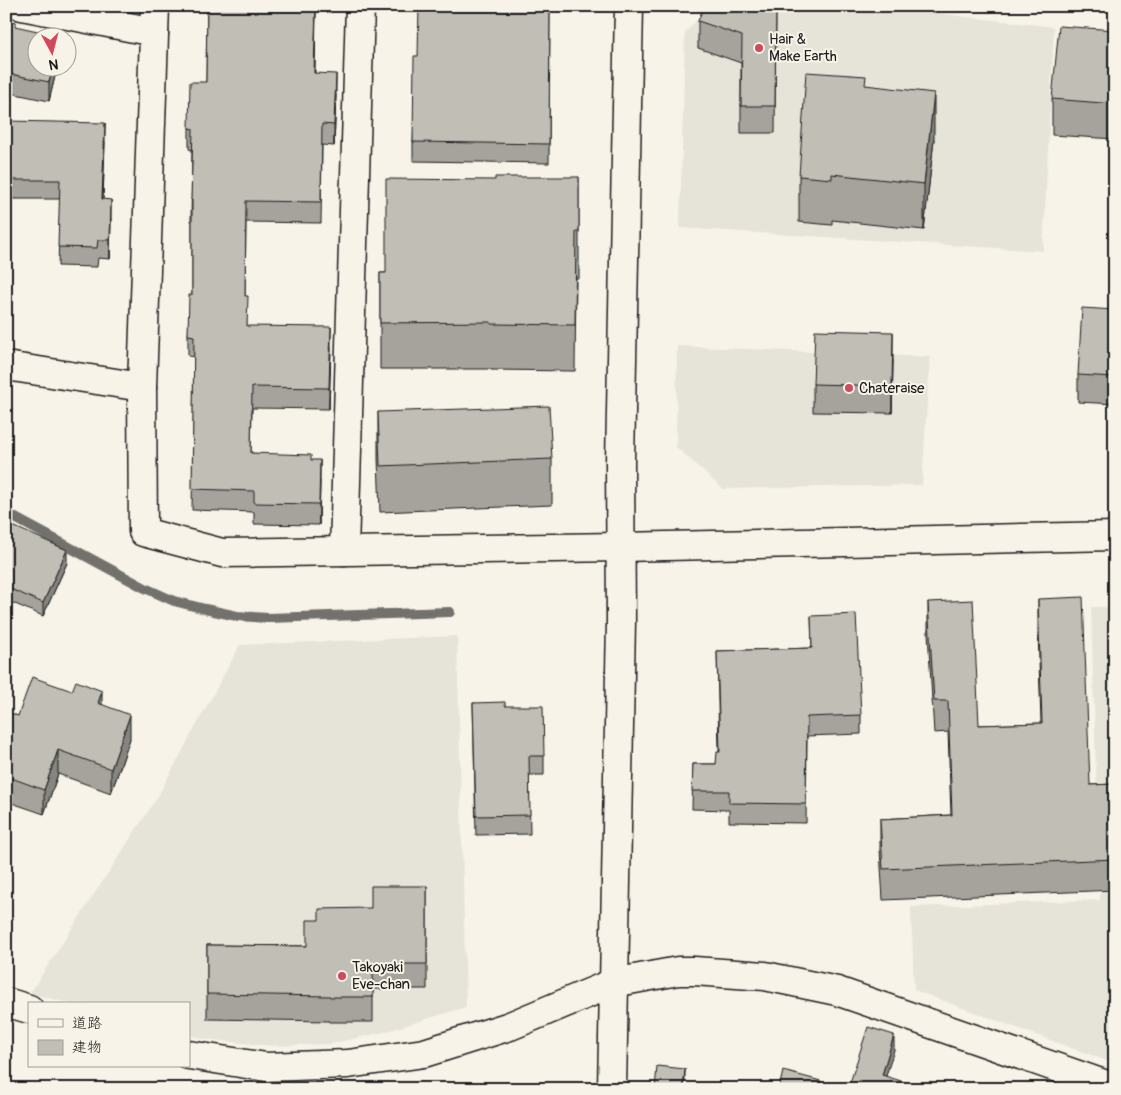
<svg xmlns="http://www.w3.org/2000/svg" width="1121" height="1095" viewBox="0 0 1121 1095" font-family="Pangolin,'Klee One',sans-serif">
  <style>
    .built { fill: #e6e3d9 }
    .lines { fill: none; stroke-linecap: round; stroke-linejoin: round }
    .stream { stroke: #72716c; stroke-width: 10 }
    .minor-casing { stroke: #1c1c1c; stroke-width: 31 }
    .minor { stroke: #f7f3e8; stroke-width: 28 }
    .wall { fill: #a5a39c; stroke: #1c1c1c }
    .shaded-wall { fill: #86857f; stroke: #1c1c1c }
    .building { fill: #c0beb5; stroke: #1c1c1c }
    .poi-dot { fill: #d1495b; stroke: #f7f3e8; stroke-width: 2 }
    .labels { text-anchor: middle; dominant-baseline: central; stroke-width: 4; stroke-linejoin: round; paint-order: stroke }
    .poi-label { font-size: 15px; fill: #1c1c1c; stroke: #f7f3e8; text-anchor: start }
  </style>
  <rect width="100%" height="100%" fill="#f7f3e8"/>
  <filter id="ink" filterUnits="userSpaceOnUse"><feTurbulence type="fractalNoise" baseFrequency=".02" numOctaves="2"/><feDisplacementMap in="SourceGraphic" scale="10" xChannelSelector="R" yChannelSelector="G"/><feConvolveMatrix kernelMatrix="1 2 1 2 8 2 1 2 1" color-interpolation-filters="sRGB"/></filter>
  <g filter="url(#ink)">
    <g class="built">
      <polygon points="710,6 875,6 1054,27 1043,251 680,228 685,33"/>
      <polygon points="677,346 930,357 922,485 723,489 676,447"/>
      <polygon points="1091,607 1115,607 1115,1064 914,990 911,907 1100,900"/>
      <polygon points="457,636 466,1007 384,1032 330,1044 272,1046 204,1039 189,1035 189,1004 71,1004 30,993 158,796 240,645"/>
    </g>
    <g class="lines">
      <polyline class="stream" points="6,513 145,588 174,601 205,609 237,616 268,618 450,612"/>
      <g class="minor-casing">
        <g id="minor">
          <polyline points="22,6 154,32"/>
          <polyline points="155,6 142,387 143,532 222,553 621,547 1115,536"/>
          <polyline points="6,366 142,387"/>
          <polyline points="344,551 360,6"/>
          <polyline points="6,1002 29,1009"/>
          <polyline points="189,1055 266,1067 348,1064 424,1053 510,1026 613,983 678,971 694,971 765,976 837,991 1115,1088"/>
          <polyline points="612,1089 621,621 620,462 629,6"/>
        </g>
      </g>
      <use href="#minor" class="minor"/>
    </g>
    <g class="wall">
      <polygon points="207,6 316,6 315,73 336,95 334,146 322,145 321,223 246,222 245,296 247,326 331,348 329,409 252,408 251,453 311,460 320,481 319,525 254,524 254,512 192,510 194,357 188,356 188,335 192,295 192,221 191,221 192,150 189,149 189,128 206,82"/>
      <polygon points="550,6 549,163 413,161 413,142 418,56"/>
      <polygon points="776,6 775,133 741,133 741,63 698,48 698,21"/>
      <polygon points="6,20 16,27 38,68 57,68 49,101 6,92"/>
      <polygon points="1115,30 1115,139 1052,135 1052,99"/>
      <polygon points="866,85 934,139 924,230 832,220 832,225 799,222 799,176"/>
      <polygon points="6,121 105,142 103,200 111,219 110,259 98,258 97,267 58,266 60,199 6,199"/>
      <polygon points="579,177 579,278 576,278 575,371 491,370 491,369 380,369 380,273 386,273"/>
      <polygon points="1115,310 1115,404 1078,402 1078,375"/>
      <polygon points="893,360 892,413 813,412 813,384"/>
      <polygon points="378,412 552,459 552,505 380,512 378,459"/>
      <polygon points="6,523 67,563 43,616 6,600"/>
      <polygon points="1038,599 1090,785 1115,784 1115,890 883,900 880,850 880,819 951,815 948,732 934,733 928,633 928,602 979,725 1041,723 1038,630"/>
      <polygon points="811,616 861,715 861,734 807,736 806,823 729,822 729,810 692,809 693,764 716,764 719,752 717,651 812,648"/>
      <polygon points="473,703 505,706 544,756 544,775 529,775 530,834 476,835"/>
      <polygon points="102,704 130,739 111,793 58,774 44,814 6,801 6,712 18,716"/>
      <polygon points="427,886 427,989 373,989 373,1022 330,1022 330,1021 207,1019 207,945 307,946 371,908"/>
    </g>
    <g class="shaded-wall">
      <polygon points="316,6 314,94 314,73"/>
      <polygon points="53,68 57,68 49,101 49,82"/>
      <polygon points="336,74 336,95 334,146 334,125"/>
      <polygon points="934,93 934,139 924,230 924,184"/>
      <polygon points="105,123 105,142 102,218 102,199"/>
      <polygon points="111,200 111,219 110,259 110,240"/>
      <polygon points="331,327 331,348 329,409 329,388"/>
      <polygon points="893,332 893,360 892,413 892,386"/>
      <polygon points="320,460 320,481 319,525 319,504"/>
      <polygon points="67,550 67,563 43,616 43,603"/>
      <polygon points="102,691 102,715 98,703"/>
      <polygon points="130,715 130,739 111,793 111,769"/>
      <polygon points="58,750 58,774 44,814 44,790"/>
      <polygon points="894,1035 894,1050 882,1089 882,1075"/>
      <polygon points="685,1069 685,1079 684,1089 683,1089"/>
    </g>
    <g class="building">
      <polygon points="207,6 316,6 314,73 336,74 334,125 322,124 321,202 246,201 245,296 248,296 247,326 331,327 329,388 252,387 251,453 311,455 311,460 320,460 319,504 254,503 254,491 192,489 194,336 188,335 189,295 192,295 192,200 191,200 193,129 189,128 190,82 206,82"/>
      <polygon points="419,6 550,6 549,144 413,142 414,56 418,56"/>
      <polygon points="704,6 776,6 775,106 741,106 742,36 698,21"/>
      <polygon points="6,20 16,22 15,26 60,36 59,38 38,38 38,68 53,68 49,82 6,73"/>
      <polygon points="1059,26 1115,30 1115,104 1052,99"/>
      <polygon points="806,72 866,76 865,85 934,93 924,184 832,174 832,179 799,176"/>
      <polygon points="6,121 105,123 102,199 111,200 110,240 98,240 97,248 58,247 60,180 6,180"/>
      <polygon points="495,177 579,177 579,232 576,232 575,325 491,324 491,322 380,323 380,273 386,273 386,179 495,180"/>
      <polygon points="1082,308 1115,310 1115,377 1078,375"/>
      <polygon points="815,330 893,332 892,386 813,384"/>
      <polygon points="549,406 552,459 380,466 378,412"/>
      <polygon points="6,523 67,550 43,603 6,587"/>
      <polygon points="1083,597 1090,785 1115,784 1115,859 883,869 880,819 952,815 948,701 934,701 928,602 973,600 979,725 1042,723 1038,599"/>
      <polygon points="856,614 861,715 807,717 806,804 729,803 729,791 692,791 693,764 716,764 717,752 720,752 717,651 812,648 811,616"/>
      <polygon points="32,677 72,691 76,681 102,691 98,703 130,715 111,769 58,750 44,790 6,776 6,762 7,759 6,758 6,712 18,716"/>
      <polygon points="505,702 505,706 543,706 544,756 529,756 530,815 476,816 473,703"/>
      <polygon points="371,886 427,886 427,964 373,964 373,997 330,997 330,996 207,994 207,945 307,946 307,920 319,920 319,909 371,908"/>
      <polygon points="868,1027 894,1035 882,1075 917,1086 917,1089 848,1089"/>
      <polygon points="657,1066 685,1069 683,1089 655,1089"/>
      <polygon points="783,1071 821,1081 819,1089 779,1089"/>
    </g>
  </g>
  <g class="poi-dot">
    <circle cx="759" cy="48" r="5"/>
    <circle cx="849" cy="388" r="5"/>
    <circle cx="342" cy="976" r="5"/>
  </g>
  <g class="labels">
    <g class="poi-label">
      <text x="769" y="39">Hair &amp;<tspan x="769" dy="17">Make Earth</tspan></text>
      <text x="859" y="388">Chateraise</text>
      <text x="352" y="967">Takoyaki<tspan x="352" dy="17">Eve-chan</tspan></text>
    </g>
  </g>
  <rect width="1121" height="1095" fill="none" stroke="#f7f3e8" stroke-width="25"/>
  <rect x="12" y="12" width="1096" height="1070" fill="none" stroke="#1c1c1c" stroke-width="2" filter="url(#ink)"/>
  <rect x="28" y="1002" width="162" height="65" fill="#f7f3e8" stroke="#9f9d96"/>
  <rect x="38" y="1019" width="25" height="8" fill="#f7f3e8" stroke="#9f9d96"/>
  <text x="72" y="1028" font-size="15" fill="#1c1c1c">道路</text>
  <rect x="38" y="1040" width="25" height="15" fill="#c0beb5" stroke="#9f9d96"/>
  <text x="72" y="1052" font-size="15" fill="#1c1c1c">建物</text>
  <g transform="translate(52 52) rotate(173)"><circle r="24" fill="#f7f3e8" stroke="#9f9d96"/>
  <path d="M0-4L9 19L0 12L-9 19Z" fill="#d1495b"/>
  <text y="-8" font-size="14" font-weight="bold" text-anchor="middle" fill="#1c1c1c">N</text>
  </g>
</svg>
